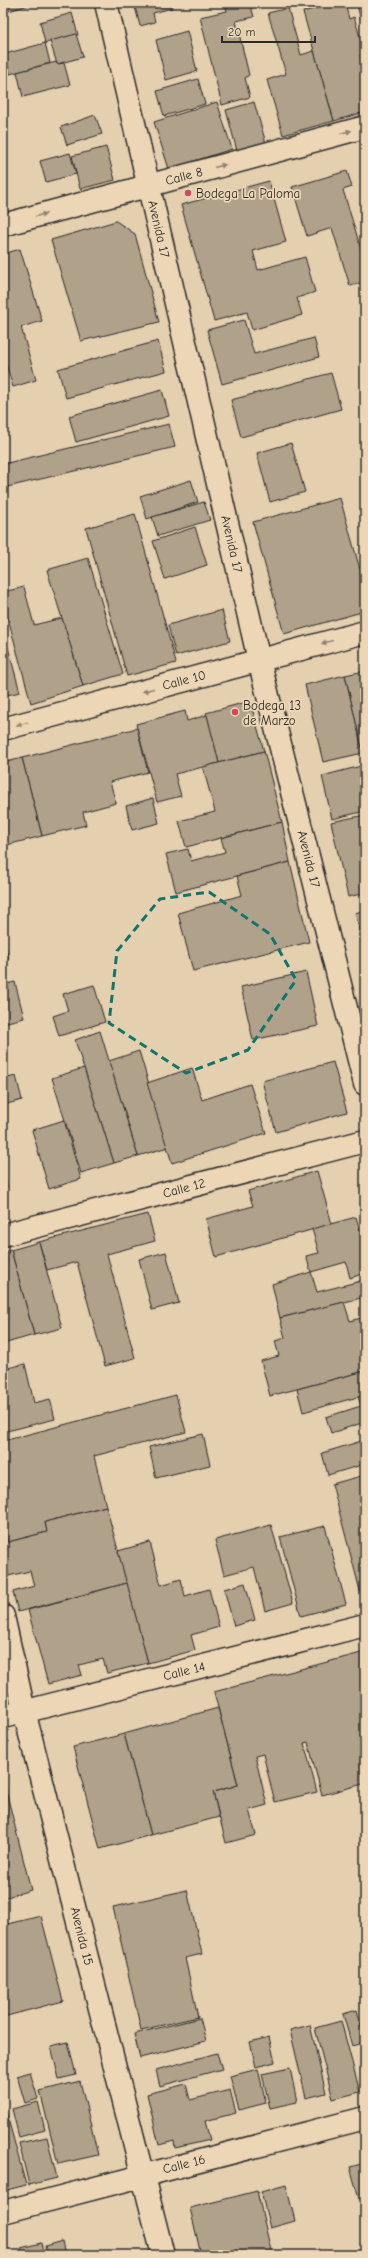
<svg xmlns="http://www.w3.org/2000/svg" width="368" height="2258" viewBox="0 0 368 2258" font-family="'Comic Neue',sans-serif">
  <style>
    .building { fill: #b0a18a; stroke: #2b2b2b }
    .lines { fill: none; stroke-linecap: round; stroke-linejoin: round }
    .minor-casing { stroke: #2b2b2b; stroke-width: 25 }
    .tertiary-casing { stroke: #2b2b2b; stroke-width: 25 }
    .minor { stroke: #ecd6b5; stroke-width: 22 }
    .tertiary { stroke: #ecd6b5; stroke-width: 22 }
    .oneway { fill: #8c8070 }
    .marked { fill: none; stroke: #0f766e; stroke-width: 3; stroke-dasharray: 8 5; stroke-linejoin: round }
    .poi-dot { fill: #d1495b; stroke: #ecd6b5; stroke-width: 1.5 }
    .labels { text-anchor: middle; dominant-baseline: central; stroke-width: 3.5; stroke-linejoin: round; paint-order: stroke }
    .street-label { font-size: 13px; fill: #2b2b2b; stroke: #ecd6b5 }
    .poi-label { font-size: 13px; fill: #2b2b2b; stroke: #ecd6b5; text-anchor: start }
  </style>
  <rect width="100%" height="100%" fill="#e4cfaf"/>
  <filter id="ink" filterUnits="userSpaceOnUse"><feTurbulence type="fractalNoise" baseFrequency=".025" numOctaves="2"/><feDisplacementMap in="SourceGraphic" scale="8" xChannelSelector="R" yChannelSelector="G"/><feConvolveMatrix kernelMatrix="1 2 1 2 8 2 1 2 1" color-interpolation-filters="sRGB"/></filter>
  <g filter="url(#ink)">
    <g class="building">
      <polygon points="7,3 35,3 9,11"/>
      <polygon points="134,3 170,3 172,8 153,13 155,22 140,26"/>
      <polygon points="225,3 250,3 254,17 236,21 249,75 245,78 250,97 222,105 200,17 227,11"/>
      <polygon points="335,3 345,3 349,19 354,17 365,53 360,55 365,73 365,112 334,121 303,12"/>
      <polygon points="349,3 365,3 365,35 357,5 350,7"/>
      <polygon points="288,8 301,55 314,51 334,121 283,135 267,80 286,74 268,13"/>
      <polygon points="72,13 78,35 45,43 40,22"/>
      <polygon points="187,31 197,71 166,80 156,40"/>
      <polygon points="76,34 83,57 57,64 50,41"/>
      <polygon points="45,43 50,63 10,74 5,54"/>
      <polygon points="56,62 57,64 64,63 70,85 23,97 17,72"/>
      <polygon points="198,79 205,104 164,116 157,91"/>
      <polygon points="217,102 232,149 169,169 154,122"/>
      <polygon points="254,102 268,150 239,158 226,110"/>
      <polygon points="95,115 102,134 67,145 61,127"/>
      <polygon points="106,147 115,180 80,189 72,156"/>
      <polygon points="70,153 76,174 46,182 40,161"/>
      <polygon points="347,171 352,187 343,190 365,262 365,282 350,286 332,228 307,236 292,187"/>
      <polygon points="365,171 365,186 361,172"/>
      <polygon points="269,181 286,242 253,251 258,270 305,257 315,292 297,298 302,315 252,330 247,312 214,321 181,205"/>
      <polygon points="116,221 135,234 159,322 81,341 51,240"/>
      <polygon points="20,249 42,321 21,327 36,380 13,387 3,354 3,254"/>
      <polygon points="244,320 254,354 314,338 319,357 222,384 207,330"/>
      <polygon points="158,341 166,371 66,398 58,369"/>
      <polygon points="331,373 341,409 241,437 231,400"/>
      <polygon points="162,390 169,416 76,442 69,416"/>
      <polygon points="169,424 175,447 3,488 3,464"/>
      <polygon points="291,443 305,492 270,502 257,453"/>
      <polygon points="191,480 198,502 147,519 140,496"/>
      <polygon points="340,498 365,587 365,611 284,634 253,522"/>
      <polygon points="204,502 210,520 158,536 152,517"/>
      <polygon points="135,514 176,663 127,676 86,528"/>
      <polygon points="195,527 207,565 165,579 153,541"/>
      <polygon points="88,558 123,674 83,686 47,570"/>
      <polygon points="24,587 34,625 62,618 83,686 31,703 3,600 3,592"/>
      <polygon points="222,610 230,641 176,656 168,625"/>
      <polygon points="3,629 20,692 3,696"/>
      <polygon points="365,671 365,753 363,753 345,675"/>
      <polygon points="345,675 363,753 323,762 305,685"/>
      <polygon points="250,701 264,751 219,763 206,713"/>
      <polygon points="185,711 187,721 207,715 219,763 175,774 181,796 157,802 136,724"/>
      <polygon points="137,728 148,772 110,782 116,803 83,812 86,825 42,836 22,758"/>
      <polygon points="264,751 282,822 186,847 179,821 215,812 203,767"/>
      <polygon points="22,758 42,836 3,846 3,763"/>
      <polygon points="365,765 365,811 332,819 322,776"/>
      <polygon points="153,798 159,823 132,830 126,806"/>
      <polygon points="365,815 365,893 348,897 331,822"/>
      <polygon points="282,822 290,862 176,892 166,854 188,849 191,861 225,852 221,838"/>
      <polygon points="290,862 309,942 193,971 178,913 242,895 237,876"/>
      <polygon points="365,910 365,947 355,913"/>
      <polygon points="3,937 9,959 3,960"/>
      <polygon points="306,972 318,1026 253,1040 241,987"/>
      <polygon points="15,982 24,1018 3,1023 3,985"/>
      <polygon points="94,985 105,1022 59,1036 53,1016 68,1011 63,994"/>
      <polygon points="100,1031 138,1156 114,1163 75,1040"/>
      <polygon points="139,1051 168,1147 138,1156 109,1061"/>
      <polygon points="333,1062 347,1112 276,1132 262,1081"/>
      <polygon points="84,1068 114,1163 81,1173 52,1078"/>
      <polygon points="192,1068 202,1100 250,1084 266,1133 172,1163 147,1083"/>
      <polygon points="16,1076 22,1100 3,1105 3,1079"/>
      <polygon points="64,1120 81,1179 49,1189 32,1130"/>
      <polygon points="3,1168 7,1187 3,1188"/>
      <polygon points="317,1171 332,1224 216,1257 206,1219 253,1206 248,1191"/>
      <polygon points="148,1214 155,1241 107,1254 135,1358 105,1366 77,1262 47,1270 39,1242"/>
      <polygon points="356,1217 365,1247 365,1273 350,1278 346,1262 311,1272 306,1256 319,1253 312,1229"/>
      <polygon points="39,1242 62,1328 34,1335 11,1250"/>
      <polygon points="11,1250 34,1335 3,1344 3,1252"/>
      <polygon points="166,1252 179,1303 152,1310 139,1259"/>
      <polygon points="311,1272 317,1292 365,1280 365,1297 280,1318 272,1284"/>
      <polygon points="344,1302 350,1321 365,1317 365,1371 270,1396 261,1361 279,1356 275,1341 285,1338 280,1318"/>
      <polygon points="25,1364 34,1403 50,1399 55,1419 3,1432 3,1369"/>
      <polygon points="365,1371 365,1395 303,1412 297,1389"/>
      <polygon points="176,1395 186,1432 94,1456 106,1506 45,1522 47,1532 8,1542 3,1522 3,1441"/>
      <polygon points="365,1395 365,1422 331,1433 326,1417 361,1406 358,1397"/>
      <polygon points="203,1434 210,1465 156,1478 149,1447"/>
      <polygon points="365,1440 365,1464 328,1475 322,1453"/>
      <polygon points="365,1475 365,1601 363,1602 332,1484"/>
      <polygon points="106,1506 127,1583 18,1612 13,1592 34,1586 30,1571 8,1576 3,1548 10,1547 8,1542 47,1532 45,1522"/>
      <polygon points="271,1525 293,1603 265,1611 254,1567 224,1575 215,1540"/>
      <polygon points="325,1526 346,1604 301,1616 280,1537"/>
      <polygon points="150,1542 161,1585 181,1579 185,1596 209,1589 219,1627 191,1635 195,1650 148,1663 118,1551"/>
      <polygon points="127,1583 148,1663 107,1673 103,1659 79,1665 82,1675 48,1684 28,1610"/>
      <polygon points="245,1583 255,1620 234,1626 224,1589"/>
      <polygon points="365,1652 365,1781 363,1784 322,1795 308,1742 304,1743 317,1792 275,1802 263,1754 255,1756 267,1805 249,1810 256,1835 226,1843 213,1792 238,1785 214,1692"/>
      <polygon points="218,1708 238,1785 213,1792 219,1817 151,1835 124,1734"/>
      <polygon points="124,1734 151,1835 100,1849 73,1747"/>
      <polygon points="3,1779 31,1890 3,1898"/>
      <polygon points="187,1890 202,1954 185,1958 198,2017 141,2030 113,1907"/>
      <polygon points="41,1916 63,2001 3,2017 3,1925"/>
      <polygon points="357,2010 365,2042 352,2046 343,2014"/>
      <polygon points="200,2018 206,2041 140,2058 134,2034"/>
      <polygon points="341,2021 360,2092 333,2099 315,2028"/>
      <polygon points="310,2025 326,2093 306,2098 290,2030"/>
      <polygon points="269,2037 275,2062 256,2067 250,2042"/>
      <polygon points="68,2042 76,2075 59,2079 51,2046"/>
      <polygon points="217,2053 222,2069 160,2086 156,2070"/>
      <polygon points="290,2068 297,2102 270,2108 262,2074"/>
      <polygon points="258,2069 266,2103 239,2110 230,2076"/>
      <polygon points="30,2072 38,2099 25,2103 17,2076"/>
      <polygon points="80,2081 98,2155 58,2164 40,2091"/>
      <polygon points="186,2084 190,2100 230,2090 236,2113 205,2121 210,2140 175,2148 174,2141 159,2145 147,2094"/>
      <polygon points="3,2100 26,2185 3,2191"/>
      <polygon points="38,2102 45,2130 19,2137 12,2109"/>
      <polygon points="47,2137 57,2178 29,2185 19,2143"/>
      <polygon points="365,2163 365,2197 359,2199 350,2167"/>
      <polygon points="286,2185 295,2221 270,2228 261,2192"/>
      <polygon points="257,2191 272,2255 201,2255 190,2208"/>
      <polygon points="62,2241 65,2255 47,2255 45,2246"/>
      <polygon points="41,2243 44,2255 22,2255 21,2248"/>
    </g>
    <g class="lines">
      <g class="minor-casing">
        <g id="minor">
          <polyline points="106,3 259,660 365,1084"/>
          <polyline points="3,225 365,127"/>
          <polyline points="3,729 365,632"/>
          <polyline points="3,1235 365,1141"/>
          <polyline points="3,1616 24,1711 163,2255"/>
          <polyline points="3,2212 365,2118"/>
        </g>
      </g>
      <g class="tertiary-casing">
        <polyline id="tertiary" points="3,1717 365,1625"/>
      </g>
      <use href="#minor" class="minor"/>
      <use href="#tertiary" class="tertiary"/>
    </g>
    <defs><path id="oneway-solid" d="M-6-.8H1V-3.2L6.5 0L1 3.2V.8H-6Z"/></defs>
    <g class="oneway">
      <use href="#oneway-solid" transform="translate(346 132) rotate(-15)"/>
      <use href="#oneway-solid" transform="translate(220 166) rotate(-15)"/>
      <use href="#oneway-solid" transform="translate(41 215) rotate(-15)"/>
      <use href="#oneway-solid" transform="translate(327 642) rotate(165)"/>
      <use href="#oneway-solid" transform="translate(148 690) rotate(165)"/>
      <use href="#oneway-solid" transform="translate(22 724) rotate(165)"/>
    </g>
  </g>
  <path class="marked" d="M 209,892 L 270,934 L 296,980 L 248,1050 L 186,1073 L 109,1023 L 117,951 L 160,899 Z"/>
  <g class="poi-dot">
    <circle cx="188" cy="193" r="4"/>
    <circle cx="235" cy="712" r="4"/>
  </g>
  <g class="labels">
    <g class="street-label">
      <text transform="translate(184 176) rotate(-15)">Calle 8</text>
      <text transform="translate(159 229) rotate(77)">Avenida 17</text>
      <text transform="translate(232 544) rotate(77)">Avenida 17</text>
      <text transform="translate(184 680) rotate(-15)">Calle 10</text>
      <text transform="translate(309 859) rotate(76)">Avenida 17</text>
      <text transform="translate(184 1188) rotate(-15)">Calle 12</text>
      <text transform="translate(184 1671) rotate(-14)">Calle 14</text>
      <text transform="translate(82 1936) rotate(76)">Avenida 15</text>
      <text transform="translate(184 2164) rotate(-14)">Calle 16</text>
    </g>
    <g class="poi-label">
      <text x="196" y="193">Bodega La Paloma</text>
      <text x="243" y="705">Bodega 13<tspan x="243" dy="15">de Marzo</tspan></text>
    </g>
  </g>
  <rect width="368" height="2258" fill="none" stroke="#ecd6b5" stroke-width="16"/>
  <rect x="8" y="8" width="352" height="2242" fill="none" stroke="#2b2b2b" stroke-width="1.5" filter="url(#ink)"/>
  <path d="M222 36v6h93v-6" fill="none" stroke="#2b2b2b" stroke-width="2"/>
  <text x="228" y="36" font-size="12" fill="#2b2b2b" stroke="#ecd6b5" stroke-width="3" paint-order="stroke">20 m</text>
</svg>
